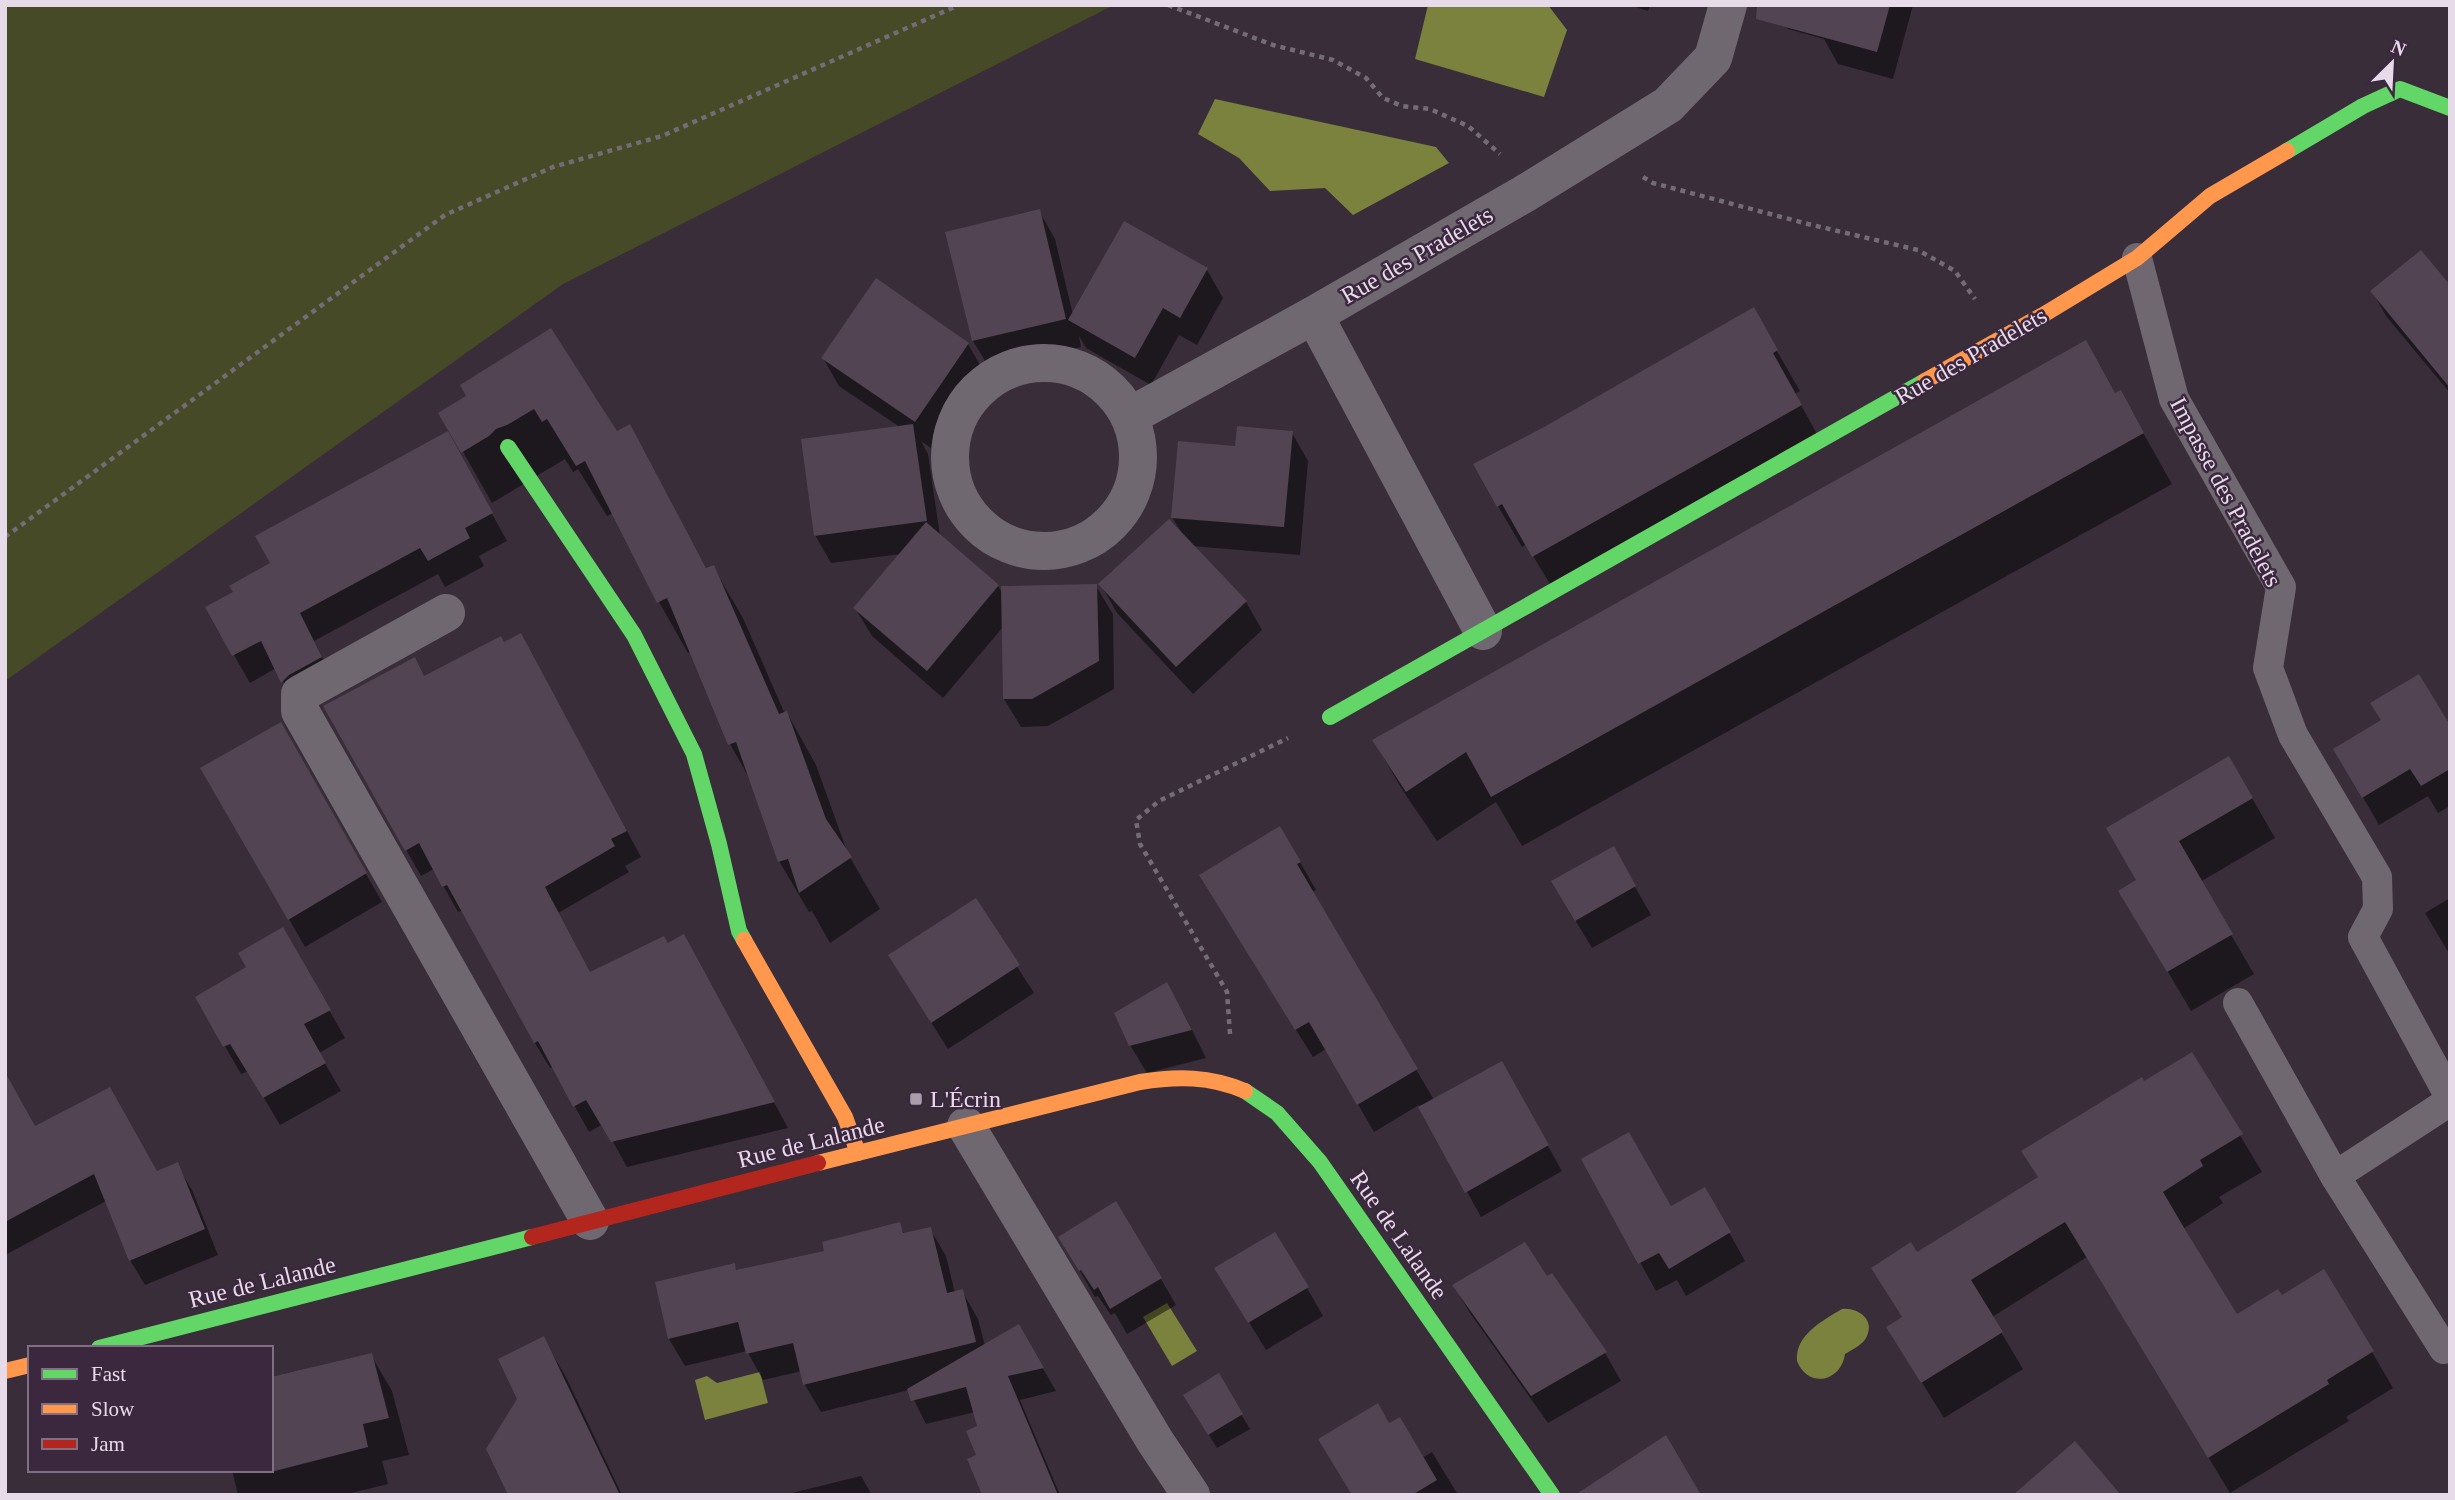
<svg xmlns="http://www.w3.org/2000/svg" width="2455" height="1500" viewBox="0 0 2455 1500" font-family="Georgia,serif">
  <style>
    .green { fill: #464a26 }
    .water { fill: #7a823e }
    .shadow { fill: #0007 }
    .building { fill: #524453 }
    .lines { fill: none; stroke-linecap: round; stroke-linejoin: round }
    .path { stroke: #746c75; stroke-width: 4.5; stroke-dasharray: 5 5; stroke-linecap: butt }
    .lane { stroke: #706871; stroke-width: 30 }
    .street { stroke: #706871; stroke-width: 38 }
    .fast { stroke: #63d668; stroke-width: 16 }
    .slow { stroke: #ff974d; stroke-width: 16 }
    .jam { stroke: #b3261e; stroke-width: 16 }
    .poi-dot { fill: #aa9dab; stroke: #3b283e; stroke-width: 2.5 }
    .labels { text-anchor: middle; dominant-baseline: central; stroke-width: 5; stroke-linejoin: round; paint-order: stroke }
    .street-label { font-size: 24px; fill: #e7dae9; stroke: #3b283e }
    .poi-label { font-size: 24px; fill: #e7dae9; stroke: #3b283e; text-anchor: start }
  </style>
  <rect width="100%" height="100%" fill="#382d39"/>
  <polygon class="green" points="5,5 1114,5 563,284 5,681"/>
  <g class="water">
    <polygon points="1428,5 1548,5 1567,30 1544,97 1415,59"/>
    <polygon points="1215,99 1436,147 1449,163 1353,215 1325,188 1270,191 1239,158 1198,134"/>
    <polygon points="1167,1303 1197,1351 1172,1366 1143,1317"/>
    <path d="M 1842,1309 C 1857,1307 1875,1319 1867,1336 C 1863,1345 1853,1349 1845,1354 C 1841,1382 1808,1389 1797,1361 C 1795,1335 1822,1321 1842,1309 Z"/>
    <polygon points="760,1372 768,1403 705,1420 695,1380 707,1376 717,1383"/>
  </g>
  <g class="shadow">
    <polygon points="1629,5 1650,5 1648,11"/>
    <polygon points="1775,5 1913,5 1893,79 1838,64 1824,39 1788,29"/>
    <polygon points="1039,211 1055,239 1073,315 1207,270 1223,298 1197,345 1179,335 1151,385 1086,348 1079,336 1081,347 990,369 973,341 947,233"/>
    <polygon points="2450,287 2450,393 2386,316 2372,291"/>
    <polygon points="1753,310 1800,391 1795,394 1824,447 1557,596 1526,544 1522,547 1498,506 1545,428"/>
    <polygon points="968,344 984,372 931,448 921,441 928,454 940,536 998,586 1003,594 1096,586 1113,614 1114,689 1048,726 1021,727 1004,699 1003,627 943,698 872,636 855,608 901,554 831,563 815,535 900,427 839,386 823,358"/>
    <polygon points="462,385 616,433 629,427 707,570 713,567 743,618 785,714 787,713 816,765 848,854 880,909 830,943 812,911 809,912 779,861 752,783 730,744 691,652 688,653 659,602 613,513 607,516 578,469 573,472 565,459 492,503 441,413 468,396"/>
    <polygon points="2120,392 2172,484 1522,846 1496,802 1437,841 1403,791 1374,741"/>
    <polygon points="1292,433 1308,461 1300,555 1192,546 1246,602 1262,630 1193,694 1117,613 1101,585 1181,532 1172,517"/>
    <polygon points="463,461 507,541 479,556 484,566 445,587 438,574 314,641 336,685 298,708 276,668 250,683 207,608"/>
    <polygon points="504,644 535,661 641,857 625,866 629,872 558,913 590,974 667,945 698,962 788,1128 627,1167 603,1124 589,1132 553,1067 550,1068 535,1043 463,910 458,912 434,869 421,876 325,707 424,678"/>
    <polygon points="280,724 382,902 305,947 203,769"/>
    <polygon points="2450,729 2450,806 2438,813 2428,796 2379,825 2335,749"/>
    <polygon points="2229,758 2275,838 2200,882 2254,974 2191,1011 2144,931 2138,881"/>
    <polygon points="1613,848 1651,915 1592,948 1569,910"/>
    <polygon points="1300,862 1316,890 1312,892 1434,1100 1501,1063 1562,1171 1481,1217 1419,1105 1374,1132 1326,1049 1313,1057 1217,903"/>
    <polygon points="2450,898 2450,955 2425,913"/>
    <polygon points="975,901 1034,993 948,1049 906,983"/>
    <polygon points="283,929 345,1038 319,1053 341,1091 280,1125 248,1071 241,1074 197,998 248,968"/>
    <polygon points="1183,1012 1206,1058 1147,1073 1130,1045"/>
    <polygon points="2192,1055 2262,1172 2219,1197 2223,1203 2183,1229 2236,1317 2281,1298 2372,1352 2393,1388 2346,1417 2349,1421 2230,1493 2087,1257 1992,1317 2023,1369 1944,1418 1888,1328 1903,1318 1916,1255 2039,1179 2144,1083"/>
    <polygon points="5,1075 35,1128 157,1173 177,1165 192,1190 218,1255 145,1285 130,1260 106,1201 5,1255"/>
    <polygon points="1583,1159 1671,1208 1705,1189 1745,1261 1686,1296 1677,1280 1656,1291"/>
    <polygon points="899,1224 905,1235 930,1229 946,1256 955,1293 962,1291 978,1319 985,1346 1019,1327 1056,1391 1020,1400 1060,1495 984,1495 979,1428 975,1412 926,1424 909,1390 821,1412 805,1385 802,1371 763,1380 747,1351 685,1366 669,1339 657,1284 734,1265 737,1271 826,1252"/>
    <polygon points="1061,1238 1161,1279 1176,1305 1127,1334 1115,1313 1111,1315 1098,1296 1095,1297"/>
    <polygon points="1546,1279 1605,1353 1621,1381 1548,1423 1470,1313 1454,1286"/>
    <polygon points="1307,1288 1323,1316 1266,1350 1233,1296"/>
    <polygon points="543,1339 565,1375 622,1495 510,1495 519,1399"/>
    <polygon points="371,1355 392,1391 409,1455 382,1461 388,1484 343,1495 238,1495 232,1470 271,1470"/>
    <polygon points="1218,1376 1250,1429 1217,1448 1185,1396"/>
    <polygon points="1389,1425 1422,1458 1432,1452 1458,1495 1353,1495"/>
    <polygon points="861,1476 872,1495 793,1495 792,1493"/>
  </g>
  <g class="building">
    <polygon points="1757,5 1890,5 1877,52 1756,19"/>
    <polygon points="1040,209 1066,319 972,341 945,232"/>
    <polygon points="1124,221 1208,268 1180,318 1163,308 1135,358 1068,320"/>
    <polygon points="2421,250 2450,285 2450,388 2370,291"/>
    <polygon points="876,278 969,343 915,422 821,358"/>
    <polygon points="1754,307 1778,350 1773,353 1802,405 1532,557 1502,504 1497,507 1473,464 1544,427"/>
    <polygon points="551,328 617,431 630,424 706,568 714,565 779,714 787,711 826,819 852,857 799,893 788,859 778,862 736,742 728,745 667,598 657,603 585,461 576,466 547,419 542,422 534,409 507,425 496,429 489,436 461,453 438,413 466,396 460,385"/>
    <polygon points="2086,340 2115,393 2121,390 2144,433 1491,797 1466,752 1406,792 1372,740"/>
    <polygon points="913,424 927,521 814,536 801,439"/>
    <polygon points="1237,426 1293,431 1284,527 1171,518 1178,441 1235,446"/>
    <polygon points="448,431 493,513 465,528 470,538 428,561 420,548 300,613 322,657 289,675 281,683 261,641 232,656 205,607 233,592 229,586 270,563 255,536"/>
    <polygon points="1169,519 1247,601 1176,667 1098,584"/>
    <polygon points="926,522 999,585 927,671 853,608"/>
    <polygon points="1097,584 1099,661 1032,699 1003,699 1001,586"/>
    <polygon points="521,633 627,831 611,839 615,846 545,887 590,972 664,936 668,943 684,934 775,1102 611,1142 586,1100 573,1107 538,1041 534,1043 447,885 442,887 419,843 405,851 323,706 415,657 424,676 501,636 504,642"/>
    <polygon points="2419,674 2450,725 2450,769 2421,786 2410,769 2362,798 2333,749 2381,720 2370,703"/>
    <polygon points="281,722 367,873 288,920 200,768"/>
    <polygon points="2229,756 2253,798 2179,841 2233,934 2167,972 2118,891 2136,880 2106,828"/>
    <polygon points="1280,826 1301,862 1297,864 1418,1069 1357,1105 1309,1022 1295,1030 1199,875"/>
    <polygon points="1614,846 1636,886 1575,921 1551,881"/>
    <polygon points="976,898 1020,965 931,1023 888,955"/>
    <polygon points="283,927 331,1010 304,1024 326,1063 263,1098 230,1044 223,1047 195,997 246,967 238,953"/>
    <polygon points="1167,982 1192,1030 1129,1046 1114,1013"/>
    <polygon points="2192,1052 2243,1134 2200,1160 2203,1166 2163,1192 2186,1231 2237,1314 2278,1289 2282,1295 2324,1269 2374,1351 2327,1380 2329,1384 2208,1458 2065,1222 1971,1280 2003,1332 1921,1383 1886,1327 1902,1317 1871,1268 1911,1242 1917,1252 2038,1177 2021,1151 2142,1077 2144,1081"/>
    <polygon points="1502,1061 1549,1145 1465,1193 1418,1107"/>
    <polygon points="5,1072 35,1126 110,1087 157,1171 178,1162 205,1229 129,1261 94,1174 5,1222"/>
    <polygon points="1629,1132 1671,1206 1705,1187 1731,1232 1669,1269 1659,1253 1638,1264 1581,1159"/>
    <polygon points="1116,1201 1162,1278 1110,1309 1098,1287 1094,1290 1081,1270 1079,1271 1058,1237"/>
    <polygon points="900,1222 903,1233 931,1227 947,1293 963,1289 976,1342 803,1385 793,1343 746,1354 738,1322 668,1339 655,1282 735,1263 736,1270 824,1251 822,1242"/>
    <polygon points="1275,1232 1309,1287 1248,1323 1214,1268"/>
    <polygon points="1525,1242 1547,1276 1552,1273 1607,1352 1531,1396 1452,1285"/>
    <polygon points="1019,1324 1044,1368 1008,1376 1058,1495 982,1495 967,1459 976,1455 966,1431 977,1426 966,1387 911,1401 907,1389"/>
    <polygon points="544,1336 562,1374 620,1495 508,1495 486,1449 517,1399 498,1359"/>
    <polygon points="372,1353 389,1418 363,1424 368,1447 271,1472 271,1377"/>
    <polygon points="1219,1373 1243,1414 1208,1435 1183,1395"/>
    <polygon points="1378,1403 1389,1423 1400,1417 1437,1480 1412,1495 1352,1495 1318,1439"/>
    <polygon points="1666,1435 1701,1495 1575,1495"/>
    <polygon points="2075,1441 2121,1495 2013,1495"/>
  </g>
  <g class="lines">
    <g class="path">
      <polyline points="1168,5 1273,45 1333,60 1366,78 1383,98 1402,106 1430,109 1468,126 1500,154"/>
      <polyline points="1643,177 1653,183 1808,224 1918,250 1955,271 1975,299"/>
      <polyline points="5,537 445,215 553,167 662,136 959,5"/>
      <polyline points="1230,1034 1227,992 1140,844 1136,820 1159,801 1288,738"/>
    </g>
    <g class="lane">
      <polyline points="2137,258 2174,399 2281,587 2268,668 2293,735 2377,877 2378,909 2363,937 2450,1097"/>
      <polyline points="2238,1003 2335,1176"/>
      <polyline points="2444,1349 2335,1176 2450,1101"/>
    </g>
    <g class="street">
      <polyline points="1314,315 1483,631"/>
      <circle cx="1044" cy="457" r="94"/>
      <polyline points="1130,416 1314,315 1524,194 1668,105 1713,58 1728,5"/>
      <polyline points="446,613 300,694 300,711 590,1221"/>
      <polyline points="966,1126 1155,1441 1191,1495"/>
    </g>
    <g class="fast">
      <polyline points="2287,151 2363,106 2400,89 2450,108"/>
      <polyline points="508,447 634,635 694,754 719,844 739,931 744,940"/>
      <polyline points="1330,717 1925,381"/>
      <polyline points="1245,1091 1277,1113 1320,1162 1552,1495"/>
      <polyline points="99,1348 532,1237"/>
    </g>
    <g class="slow">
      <polyline points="1925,381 2043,315 2137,258 2210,196 2287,151"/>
      <polyline points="744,940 845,1117 858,1153"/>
      <path d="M 818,1163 L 1140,1082 C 1177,1076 1210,1076 1245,1091"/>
      <polyline points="5,1371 30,1365"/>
    </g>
    <polyline class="jam" points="532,1237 818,1163"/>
  </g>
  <rect class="poi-dot" x="909" y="1092" width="14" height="14" rx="3.5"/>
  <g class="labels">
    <g class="street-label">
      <text transform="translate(1417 255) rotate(-30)">Rue des Pradelets</text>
      <text transform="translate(1971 356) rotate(-30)">Rue des Pradelets</text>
      <text transform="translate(2226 492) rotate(62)">Impasse des Pradelets</text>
      <text transform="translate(811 1142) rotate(-14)">Rue de Lalande</text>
      <text transform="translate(1399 1235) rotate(55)">Rue de Lalande</text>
      <text transform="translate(262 1282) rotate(-14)">Rue de Lalande</text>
    </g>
    <g class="poi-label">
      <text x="930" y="1099">L'Écrin</text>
    </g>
  </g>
  <rect width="2455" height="1500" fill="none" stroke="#e7dae9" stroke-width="14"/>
  <rect x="28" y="1346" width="245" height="126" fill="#3b283e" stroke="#806f82" stroke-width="2"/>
  <rect x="42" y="1369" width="35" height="10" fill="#63d668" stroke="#806f82" stroke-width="2"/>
  <text x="91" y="1381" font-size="21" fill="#e7dae9">Fast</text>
  <rect x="42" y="1404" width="35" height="10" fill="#ff974d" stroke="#806f82" stroke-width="2"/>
  <text x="91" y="1416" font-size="21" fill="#e7dae9">Slow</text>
  <rect x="42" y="1439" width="35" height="10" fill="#b3261e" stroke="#806f82" stroke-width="2"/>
  <text x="91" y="1451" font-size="21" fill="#e7dae9">Jam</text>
  <g transform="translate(2392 63) rotate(24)" stroke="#3b283e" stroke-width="5" paint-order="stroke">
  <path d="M0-5L12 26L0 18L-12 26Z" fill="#e7dae9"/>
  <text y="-10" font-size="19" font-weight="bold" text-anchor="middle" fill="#e7dae9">N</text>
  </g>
</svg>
